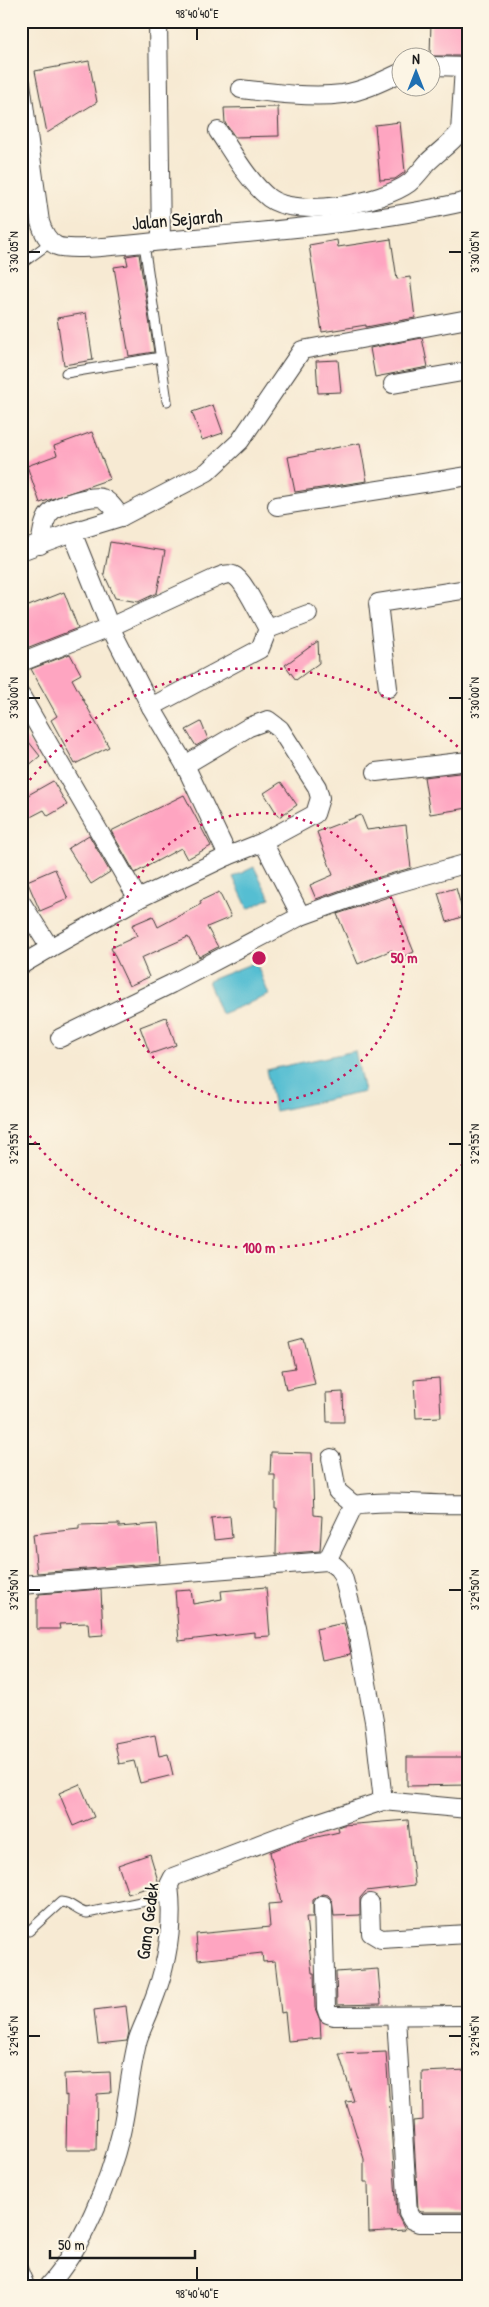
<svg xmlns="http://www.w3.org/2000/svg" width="489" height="2307" viewBox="0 0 489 2307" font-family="'Patrick Hand',sans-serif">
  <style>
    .water { fill: #55bed2; stroke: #386d77 }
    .building { fill: #fea5c1 }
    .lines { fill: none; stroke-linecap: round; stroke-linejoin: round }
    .service-casing { stroke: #3d3b37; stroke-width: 11 }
    .minor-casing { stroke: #3d3b37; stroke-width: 20 }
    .service { stroke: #fff; stroke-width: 9 }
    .minor { stroke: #fff; stroke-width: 18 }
    .ticks { fill: none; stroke: #1c1c1c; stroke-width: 2 }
    .ring { fill: none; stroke: #c2185b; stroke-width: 2.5; stroke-dasharray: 2.5 5 }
    .labels { text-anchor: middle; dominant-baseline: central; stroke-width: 4; stroke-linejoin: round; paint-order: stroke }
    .street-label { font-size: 19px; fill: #1c1c1c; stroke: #fcf5e5 }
    .centre { fill: #c2185b; stroke: #fcf5e5; stroke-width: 2.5 }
    .ring-label { font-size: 15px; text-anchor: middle; font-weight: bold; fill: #c2185b; stroke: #fcf5e5; stroke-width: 4; stroke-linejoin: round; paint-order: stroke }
    .neatline { fill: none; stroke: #1c1c1c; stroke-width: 2 }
    .ticks-label { font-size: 12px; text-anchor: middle; fill: #1c1c1c }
  </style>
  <rect width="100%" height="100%" fill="#fcf5e5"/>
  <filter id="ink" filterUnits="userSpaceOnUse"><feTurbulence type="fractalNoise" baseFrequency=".02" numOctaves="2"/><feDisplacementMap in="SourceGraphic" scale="10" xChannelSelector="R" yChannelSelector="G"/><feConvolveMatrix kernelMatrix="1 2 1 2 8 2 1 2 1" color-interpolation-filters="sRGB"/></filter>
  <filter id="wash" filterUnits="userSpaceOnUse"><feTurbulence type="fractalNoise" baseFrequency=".0096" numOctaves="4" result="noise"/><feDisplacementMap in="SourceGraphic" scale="20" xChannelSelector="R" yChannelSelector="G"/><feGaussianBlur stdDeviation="1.12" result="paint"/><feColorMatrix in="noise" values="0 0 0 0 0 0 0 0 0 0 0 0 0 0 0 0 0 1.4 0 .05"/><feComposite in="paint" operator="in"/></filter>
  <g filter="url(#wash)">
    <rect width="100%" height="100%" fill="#f7ead3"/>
    <g class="water">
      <polygon points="254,867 270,898 248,909 233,877"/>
      <polygon points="256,962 269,995 221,1014 208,981"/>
      <polygon points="355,1051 364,1092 275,1111 266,1070"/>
    </g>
    <g id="blocks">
      <g class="building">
        <polygon points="431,21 468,21 468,56 430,56"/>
        <polygon points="89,61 97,102 47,133 35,71"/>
        <polygon points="278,107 279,136 235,137 225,123 224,108"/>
        <polygon points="400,122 405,172 395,179 380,180 375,125"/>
        <polygon points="391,239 397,279 410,277 415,318 366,327 366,325 322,332 309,245 337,240 338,247"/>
        <polygon points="139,254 154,352 129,356 114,267 128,265 126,256"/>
        <polygon points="86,313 93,360 64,365 57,318"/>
        <polygon points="422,338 428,367 375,377 370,348"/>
        <polygon points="338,360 341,392 318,393 316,361"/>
        <polygon points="213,405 223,433 202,440 192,412"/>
        <polygon points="92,432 110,479 40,503 27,466 57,455 54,446"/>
        <polygon points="360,443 367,481 295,492 288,457"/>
        <polygon points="110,542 165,551 157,593 138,602 115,598 104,574"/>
        <polygon points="64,592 78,628 24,649 21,641 21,609"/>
        <polygon points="318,641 319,663 296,680 285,665"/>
        <polygon points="70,654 81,674 72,679 109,747 75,764 51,720 57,716 31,669"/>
        <polygon points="201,722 208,739 196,746 186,730"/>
        <polygon points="21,732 40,756 21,772"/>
        <polygon points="468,772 468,808 430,814 424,777"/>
        <polygon points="53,781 67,805 48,816 44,810 21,822 21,799"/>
        <polygon points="281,782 297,805 279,817 264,793"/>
        <polygon points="184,795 211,846 187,859 181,848 135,873 111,831"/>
        <polygon points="361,815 367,830 406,825 411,868 369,880 316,899 310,885 333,875 317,832"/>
        <polygon points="89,835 110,872 91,884 68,848"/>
        <polygon points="55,869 68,899 40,911 27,881"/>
        <polygon points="456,888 464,916 447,922 438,893"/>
        <polygon points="219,892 231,917 207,927 218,947 199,957 188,937 141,958 149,977 129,986 111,948 137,936 132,925 153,916 158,927 201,904 200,901"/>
        <polygon points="391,896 414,952 396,960 392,950 358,964 337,914"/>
        <polygon points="166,1017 176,1045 150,1054 140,1027"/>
        <polygon points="304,1339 315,1384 286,1390 282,1370 295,1368 289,1343"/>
        <polygon points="439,1378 441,1417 416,1418 414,1380"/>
        <polygon points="343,1392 344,1422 327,1422 326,1393"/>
        <polygon points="271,1452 312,1453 314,1515 322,1516 320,1551 276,1554 277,1509 275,1509 275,1475 270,1475"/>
        <polygon points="230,1516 232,1538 214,1540 211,1518"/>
        <polygon points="119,1524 119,1527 157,1524 160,1563 37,1573 33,1534 79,1529 79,1525"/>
        <polygon points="266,1587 270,1636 254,1637 254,1632 179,1641 175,1591 191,1590 193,1604 222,1599 221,1591"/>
        <polygon points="101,1589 103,1635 89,1636 88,1623 59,1624 60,1629 37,1629 37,1598 39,1598 39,1594"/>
        <polygon points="344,1623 351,1654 322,1660 316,1629"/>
        <polygon points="155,1735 159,1756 168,1754 173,1775 140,1783 134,1761 119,1764 115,1743"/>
        <polygon points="407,1757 468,1757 468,1785 407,1786"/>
        <polygon points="80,1784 94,1817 73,1826 59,1793"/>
        <polygon points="408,1820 415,1885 366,1891 360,1898 360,1915 334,1916 332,1900 328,1895 322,1894 313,1900 313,1917 306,1917 312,1973 314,1973 315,2008 320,2020 321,2038 288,2041 285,2012 281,2013 275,1961 263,1962 262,1953 198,1960 196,1934 270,1927 268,1904 281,1903 270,1852 295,1842 339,1832 338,1827 343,1825"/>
        <polygon points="150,1854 159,1884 128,1894 118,1865"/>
        <polygon points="378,1969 381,2004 337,2005 336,1972"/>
        <polygon points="126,2006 129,2032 127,2041 98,2044 94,2010"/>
        <polygon points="386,2052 397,2214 405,2230 369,2232 368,2182 364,2182 364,2159 346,2102 354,2101 339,2054"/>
        <polygon points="468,2070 468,2212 421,2212 418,2210 413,2121 423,2120 422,2072"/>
        <polygon points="110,2072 111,2093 97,2094 96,2150 66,2150 67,2095 65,2096 64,2074"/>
      </g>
    </g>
  </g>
  <g filter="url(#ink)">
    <use href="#blocks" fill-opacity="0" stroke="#3d3b37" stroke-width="1"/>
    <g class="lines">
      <g class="service-casing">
        <g id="service">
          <polyline points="144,244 167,401"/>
          <polyline points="21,264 51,242"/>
          <polyline points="66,373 161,357"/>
          <path d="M 29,1931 L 61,1902 C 71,1902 77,1912 87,1913 L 170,1896"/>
          <polyline points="21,2265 30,2286"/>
        </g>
      </g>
      <g class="minor-casing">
        <g id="minor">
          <polyline points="158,21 161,241"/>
          <polyline points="432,66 468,67"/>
          <path d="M 21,83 L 40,222 C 43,232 47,241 57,246 C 71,252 144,243 163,241 C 265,231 368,224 468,201"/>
          <path d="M 241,89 C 273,93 311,98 343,94 C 363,91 383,81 402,72"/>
          <path d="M 218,131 C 233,153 248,181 269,198 C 297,219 382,203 409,183 C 416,177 421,170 427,163 C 438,152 450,144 460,132 L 464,67"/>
          <polyline points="393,384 468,371"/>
          <polyline points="277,506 468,476"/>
          <path d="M 40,545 C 42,535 43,519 51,512 C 57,505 94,494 102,498 C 110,501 116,511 121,517"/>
          <polyline points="21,551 72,532 121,517 207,472 240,441 302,350 468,319"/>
          <polyline points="268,629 308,614"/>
          <path d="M 21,662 L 110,627 L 218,577 C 223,575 228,573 233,575 C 244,579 261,618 268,629 L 260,649 L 151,707"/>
          <polyline points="388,688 378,603 468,589"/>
          <polyline points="21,696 138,899"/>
          <polyline points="185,765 249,727 268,720 280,729 317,787 320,798 315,814 263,842 228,856"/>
          <polyline points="376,772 468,761"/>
          <polyline points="263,842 301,916"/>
          <polyline points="21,902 50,948 138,899 228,856 185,765 151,707 110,627 72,532"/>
          <polyline points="21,965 50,948"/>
          <polyline points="60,1038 171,984 301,916 373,890 468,863"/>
          <polyline points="331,1458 337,1491 354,1505"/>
          <path d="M 327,1561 L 354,1505 C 391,1499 430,1506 468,1504"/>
          <path d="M 21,1585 L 327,1561 C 337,1566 341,1570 344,1580 L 357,1629 L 374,1721 L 383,1801"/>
          <polyline points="370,1903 371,1933 381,1939 468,1934"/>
          <polyline points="323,1905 326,2008 328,2014 334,2016 468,2015"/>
          <polyline points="396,2017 408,2213 412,2220 419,2223 468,2223"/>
          <path d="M 48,2286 C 83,2247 109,2183 121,2133 C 128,2102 130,2070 138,2039 C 142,2027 148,2016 152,2004 C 167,1966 174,1925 169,1885 L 173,1877 L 307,1826 L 383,1801 L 468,1809"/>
        </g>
      </g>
      <use href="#service" class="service"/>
      <use href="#minor" class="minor"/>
    </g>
  </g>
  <path class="ticks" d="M 197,28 L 197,40M 28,252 L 40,252M 449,252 L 462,252M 28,698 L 40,698M 449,698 L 462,698M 28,1144 L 40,1144M 449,1144 L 462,1144M 28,1590 L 40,1590M 449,1590 L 462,1590M 28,2036 L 40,2036M 449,2036 L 462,2036M 197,2267 L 197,2280"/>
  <g class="ring">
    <circle cx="259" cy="958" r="145"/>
    <path d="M468 1159A290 290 0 0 1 21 1124M21 792A290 290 0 0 1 468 757"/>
  </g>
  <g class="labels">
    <g class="street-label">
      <text transform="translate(177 219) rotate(-5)">Jalan Sejarah</text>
      <text transform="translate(147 1921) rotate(-83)">Gang Gedek</text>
    </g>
  </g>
  <circle cx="259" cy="958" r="8" class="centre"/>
  <g class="ring-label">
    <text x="404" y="963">50 m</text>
    <text x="259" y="1253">100 m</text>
  </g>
  <rect width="489" height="2307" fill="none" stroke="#fcf5e5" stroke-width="55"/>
  <g transform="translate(416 72)"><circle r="24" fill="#fcf5e5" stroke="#a29e95"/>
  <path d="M0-4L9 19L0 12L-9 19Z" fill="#1f6fb2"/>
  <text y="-8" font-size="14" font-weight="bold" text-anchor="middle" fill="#1c1c1c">N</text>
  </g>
  <path d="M50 2250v8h145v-8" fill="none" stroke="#1c1c1c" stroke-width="2.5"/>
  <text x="58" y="2250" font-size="15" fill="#1c1c1c" stroke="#fcf5e5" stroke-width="4" paint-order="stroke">50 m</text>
  <rect x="28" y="28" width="434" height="2252" class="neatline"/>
  <g class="ticks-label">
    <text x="197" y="18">98°40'40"E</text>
    <text transform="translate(14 252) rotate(-90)" y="4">3°30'05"N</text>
    <text transform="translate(475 252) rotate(-90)" y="4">3°30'05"N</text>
    <text transform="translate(14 698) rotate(-90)" y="4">3°30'00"N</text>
    <text transform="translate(475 698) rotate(-90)" y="4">3°30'00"N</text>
    <text transform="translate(14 1144) rotate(-90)" y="4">3°29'55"N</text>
    <text transform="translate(475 1144) rotate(-90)" y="4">3°29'55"N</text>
    <text transform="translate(14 1590) rotate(-90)" y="4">3°29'50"N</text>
    <text transform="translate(475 1590) rotate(-90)" y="4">3°29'50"N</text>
    <text transform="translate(14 2036) rotate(-90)" y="4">3°29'45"N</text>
    <text transform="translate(475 2036) rotate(-90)" y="4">3°29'45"N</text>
    <text x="197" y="2298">98°40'40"E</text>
  </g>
</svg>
